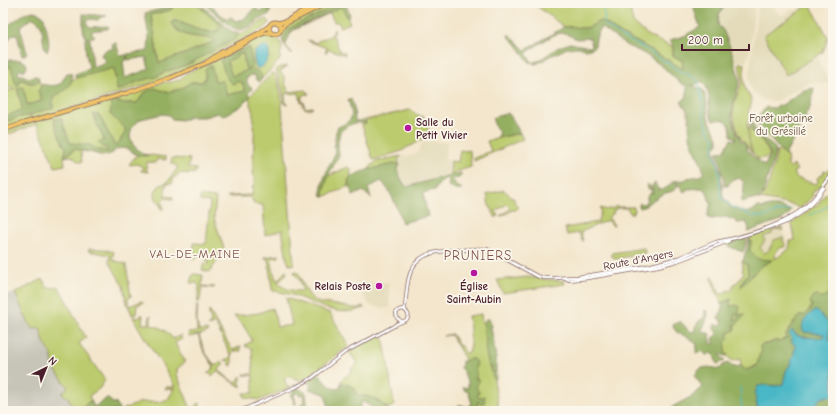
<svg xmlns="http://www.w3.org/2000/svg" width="836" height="414" viewBox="0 0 836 414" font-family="'Comic Neue',sans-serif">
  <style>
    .built { fill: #e4dbba }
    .industrial { fill: #c6c5b8 }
    .green { fill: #bbcb6d; stroke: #82754c }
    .forest { fill: #94af60; stroke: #6f6746 }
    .water { fill: #4ab7c5; stroke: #4a6b78 }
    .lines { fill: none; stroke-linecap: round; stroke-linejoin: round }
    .stream { stroke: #4ab7c5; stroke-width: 1 }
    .minor-casing { stroke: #856563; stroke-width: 4 }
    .major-casing { stroke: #856563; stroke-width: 5 }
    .minor { stroke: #fff; stroke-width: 2.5 }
    .major { stroke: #efc469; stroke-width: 3.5 }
    .poi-dot { fill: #b5179e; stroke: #fbf7ec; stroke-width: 1.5 }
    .labels { text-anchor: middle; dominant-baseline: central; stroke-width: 3.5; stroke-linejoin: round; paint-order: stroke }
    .park-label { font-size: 11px; fill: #6c533f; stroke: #fbf7ec }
    .poi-label { font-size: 11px; font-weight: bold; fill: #4a1f2b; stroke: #fbf7ec; text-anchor: start }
    .street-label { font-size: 11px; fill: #4a1f2b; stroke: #fbf7ec }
    .neighbourhood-label { font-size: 12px; letter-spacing: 1px; fill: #80544a; stroke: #fbf7ec }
    .quarter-label { font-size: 13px; letter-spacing: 1px; fill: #80544a; stroke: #fbf7ec }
  </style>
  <rect width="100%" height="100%" fill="#fbf7ec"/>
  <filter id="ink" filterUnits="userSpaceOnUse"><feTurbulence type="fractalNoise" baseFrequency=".025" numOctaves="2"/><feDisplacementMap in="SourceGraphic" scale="8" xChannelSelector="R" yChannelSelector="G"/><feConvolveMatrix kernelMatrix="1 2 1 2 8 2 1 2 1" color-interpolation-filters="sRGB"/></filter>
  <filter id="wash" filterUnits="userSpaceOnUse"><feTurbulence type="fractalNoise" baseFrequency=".012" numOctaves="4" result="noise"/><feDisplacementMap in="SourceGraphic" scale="16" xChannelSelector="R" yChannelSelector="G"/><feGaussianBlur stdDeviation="0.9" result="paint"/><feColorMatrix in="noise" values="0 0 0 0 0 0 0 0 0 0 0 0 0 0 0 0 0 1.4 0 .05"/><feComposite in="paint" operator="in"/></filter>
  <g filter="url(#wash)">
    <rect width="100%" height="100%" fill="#f3e6cc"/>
    <g class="built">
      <polygon points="726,3 755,3 749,56 747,57 746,62 734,61 716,23 718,13"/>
      <polygon points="758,3 771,3 770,6 776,7 775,12 780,12 780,16 793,9 794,12 806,6 826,36 829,45 824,52 818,57 820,60 819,62 831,84 817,83 810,83 801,87 778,100 772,101 761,99 754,93 750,86 749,77"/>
      <polygon points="433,141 447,143 445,159 451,161 450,174 406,187 401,179 397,169 400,167 398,160 398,158 402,155 407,157 412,156 418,152 421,145 425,142"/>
      <polygon points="783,227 787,244 767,262 749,237"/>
      <polygon points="356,282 389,283 390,308 385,308 369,305"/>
    </g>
    <polygon class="industrial" points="15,293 26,318 40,327 44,342 52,356 53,367 65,383 68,393 75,408 74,411 3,411 3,295"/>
    <g class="green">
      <path d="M 182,3 L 191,3 L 202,7 L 202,9 L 221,26 L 217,31 C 203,34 190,26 177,21 L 173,21 L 178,31 C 189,37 201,37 213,39 L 215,41 L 184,54 L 159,63 L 151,15 L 170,10 L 174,7 L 174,6 Z"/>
      <path d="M 329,3 L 340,3 L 350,23 L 341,27 L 338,22 L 334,22 L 330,13 L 294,30 C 289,34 287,40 286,46 L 292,52 L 291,54 C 283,47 278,33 285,25 Z"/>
      <path d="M 533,3 L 629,3 L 633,23 L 650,37 L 673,47 L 673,56 L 682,60 L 684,70 L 641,44 L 619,33 L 606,23 L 599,21 C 594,25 587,29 581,28 C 573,27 572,26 564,27 Z"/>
      <polygon points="810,4 828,37 823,52 786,75 764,35"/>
      <path d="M 267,19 L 270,22 L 265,28 L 218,52 L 197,66 L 184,71 L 172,74 L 162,80 L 149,84 L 3,129 L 3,123 L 19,117 L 31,116 L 34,113 L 42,111 L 48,109 L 53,98 L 68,87 L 72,80 L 76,78 L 114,68 L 117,90 L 123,89 L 130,85 L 139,81 L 156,77 L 161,74 L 168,71 L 187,65 L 235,39 L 240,33 C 254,31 256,22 267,19 Z"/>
      <polygon points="334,29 335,30 333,35 339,49 339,51 345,53 345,55 328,49 327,52 325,52 327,48 308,41 308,40 317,43 318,41 332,35"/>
      <path d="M 264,34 C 272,34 282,38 282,48 C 282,49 280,54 280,55 C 280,61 282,55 279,61 L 261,80 L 262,78 L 248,70 L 232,77 L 227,62 L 226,61 L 232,59 L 243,53 L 245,67 L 249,47 L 223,58 L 228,80 C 242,81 240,79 246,91 L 227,95 L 215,81 L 211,65 C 204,68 206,76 203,82 L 191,82 L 181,89 L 167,92 L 145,92 L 137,103 C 128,102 121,104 112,101 L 110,114 L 125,128 L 125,133 L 117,145 L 115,146 L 99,115 L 93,114 L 104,140 L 99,142 L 107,148 L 108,151 L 98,150 L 90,145 L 70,143 L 61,118 L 62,143 L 66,148 L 65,157 L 75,149 L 81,151 L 82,162 L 80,162 L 77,161 L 72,156 L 64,157 L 65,165 L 55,167 L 37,124 L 3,136 L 3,132 L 22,125 L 165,82 L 172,82 L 182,78 L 185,74 L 209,63 Z"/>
      <path d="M 739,63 L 745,64 C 744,71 743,80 745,87 C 746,93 754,99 751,105 C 751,108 749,109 748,111 L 751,116 L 747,123 L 750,146 L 753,154 L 738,134 L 733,113 L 735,102 L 742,82 Z"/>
      <path d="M 288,66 L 280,71 L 283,76 L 284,76 L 286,86 L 287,87 L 288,92 L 306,90 L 309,94 L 302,95 L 302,102 L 304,102 L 305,108 L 313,107 C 309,111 304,109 302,105 L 304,104 L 304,102 L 301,102 L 299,93 L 292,94 L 292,93 L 285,94 L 286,103 L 288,104 L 286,104 L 284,103 L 283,92 L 276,70 L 279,67 Z"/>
      <path d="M 3,67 L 11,67 L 19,81 L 20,80 C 24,80 25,82 28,83 C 32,84 37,82 39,80 L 41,87 L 38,91 L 42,100 L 33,104 L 27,104 L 17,88 L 22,107 L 21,110 L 3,118 L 3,92 L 14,89 L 13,87 L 3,89 L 3,73 L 5,69 L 3,68 Z"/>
      <path d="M 272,73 L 274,73 L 277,79 L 281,93 L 294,264 L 290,265 L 289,264 L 287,260 L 282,230 L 265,235 L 263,205 L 254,204 L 252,199 L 250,197 L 227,197 L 228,196 L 252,195 L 253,185 L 255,184 C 251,168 254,153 254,137 C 255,124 253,111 249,97 L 251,95 Z"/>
      <polygon points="410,110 415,113 415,114 417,115 418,114 419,115 419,116 421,118 422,116 424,117 424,119 426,120 427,119 432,122 427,131 432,133 431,137 422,139 413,145 406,148 402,151 373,160 361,122 364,124 366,123 365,120"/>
      <path d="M 748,127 L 763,142 L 770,155 L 765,158 L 758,159 C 749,151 749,138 748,127 Z"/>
      <polygon points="520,133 523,139 474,161 474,158 491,151 487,141"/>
      <polygon points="460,150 467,151 467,150 470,151 471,167 450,174 451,161 458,162"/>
      <path d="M 778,150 L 787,156 L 788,165 L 790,168 L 794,165 L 797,170 L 793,172 L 797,178 L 816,184 L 818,182 L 817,178 L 821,175 L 822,176 L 824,173 L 823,172 L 824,171 L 826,171 L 830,169 L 833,163 L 833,170 L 820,188 L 818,187 L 812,194 L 813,196 L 801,208 L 798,208 L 794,205 L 760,199 C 768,193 774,163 777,152 Z"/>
      <polygon points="137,155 143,156 150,155 166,157 166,160 157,159 156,163 147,162 146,171 148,171 148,172 141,171 143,167 137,164 130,165 129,164"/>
      <polygon points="401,156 398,160 400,166 398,164 394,164 368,170 372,165 377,161"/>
      <path d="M 172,158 L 190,159 L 188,168 L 196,169 L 196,172 L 194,172 L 194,174 L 189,173 L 188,174 L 179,173 L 177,176 L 173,178 L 173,183 L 166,184 L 165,196 L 173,197 L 173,199 L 165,198 L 162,202 L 164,209 L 161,209 L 160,203 C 153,199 154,191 159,186 C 162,184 166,183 168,181 C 172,177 175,171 178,167 L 171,163 Z"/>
      <polygon points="348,167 352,170 350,173 351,175 348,181 349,186 324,197 324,191 328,176"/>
      <polygon points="504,190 515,200 514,202 517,205 518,208 516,210 512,210 506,214 501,216 500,216 510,209 507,204 496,211 498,215 496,218 490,206 489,206 487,194"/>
      <path d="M 826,193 L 830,197 L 833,193 L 833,280 L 830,284 L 832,288 L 827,295 L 812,306 L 810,309 L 803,316 L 794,322 L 791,326 L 786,335 L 787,337 C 780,342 780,340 774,341 C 770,342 769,344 764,344 C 762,351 759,358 757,365 L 746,370 L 741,366 L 740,359 L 733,361 L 718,350 L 730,299 L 721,304 L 711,278 L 713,277 L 716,286 L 719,290 L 718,292 L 722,294 L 726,293 L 726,291 L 730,290 L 731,291 L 733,289 L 732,287 L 736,282 L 737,283 L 744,272 L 742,271 L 743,266 L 742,261 L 745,264 L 747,264 L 748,274 L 743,280 L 742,285 L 761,266 L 771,261 L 758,259 L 750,251 L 751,242 L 749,237 L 782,227 L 782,231 L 781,229 L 772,231 L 772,234 L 765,236 L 764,237 L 765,240 L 760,248 L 764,253 C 770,252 771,245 774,240 L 783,237 L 783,241 L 786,247 L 784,248 L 783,247 C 775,249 776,252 775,259 L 789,249 L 790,241 L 795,240 L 792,224 L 793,222 L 806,213 L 814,206 L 817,205 Z"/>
      <polygon points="200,196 216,198 214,218 225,252 239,256 238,257 219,252 218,259 210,272 202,270 204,263 208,264 209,261 205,259 205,256 204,254 201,255 193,260 194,243 206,244 210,202 200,201"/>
      <path d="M 617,206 L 617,207 L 634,207 L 634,210 L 633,213 L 632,213 L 631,214 L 627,208 L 618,208 L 613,211 L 614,213 L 608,217 L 614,225 L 613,226 L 608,220 L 581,232 L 583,241 L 582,241 L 579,233 L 567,235 L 565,228 L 598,222 L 601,210 L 600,209 L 601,208 C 606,211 612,209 617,206 Z"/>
      <polygon points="644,248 645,253 616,259 614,259 612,255 610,256 612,253"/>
      <polygon points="89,249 102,249 114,252 112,260 126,264 131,297 128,298 129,306 142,301 143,303 137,305 136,314 132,315 131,313 132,312 131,312 127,304 123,286 109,261 110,255 88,251"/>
      <path d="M 279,255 L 279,257 L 271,258 L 274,274 L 277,281 L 286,271 L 287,273 L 278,283 C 285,290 294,291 303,291 L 300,281 L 294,272 L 297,271 C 304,282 306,299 320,303 C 325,304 331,304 336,305 C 345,306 351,309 361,308 L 361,306 L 364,307 L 364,308 C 339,318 321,306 298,297 C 290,294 281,292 273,291 L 272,289 L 268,259 L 265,258 L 265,257 Z"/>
      <polygon points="194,274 203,275 202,286 215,287 214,288 202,287 200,301 198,301 197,321 199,331 207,330 208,332 199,335 205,352 215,366 222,361 222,362 223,364 224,363 219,370 229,379 236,383 241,376 241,381 240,381 239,384 241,384 241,387 231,381 217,371 212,376 210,373 208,374 208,373 214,367 203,350 198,335 189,337 188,333 197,332 196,316 199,286 197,283 190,283 192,276"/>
      <polygon points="528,277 542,279 564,281 565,284 503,293 497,280"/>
      <path d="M 43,279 L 47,288 L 59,287 L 86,338 L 79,343 L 95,366 L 105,380 L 100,388 L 89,396 L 91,400 C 85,405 81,411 73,411 L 73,408 L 68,397 L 65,396 L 62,393 L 67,388 L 67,386 L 53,367 L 52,356 L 44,342 L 40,328 L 32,329 L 26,318 L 15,293 Z"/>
      <polygon points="286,298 330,313 349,346 302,381 291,377 284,378 288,388 300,383 298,385 260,400 247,398 244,396 244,393 253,393 253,376 244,375 244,374 253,374 252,348 246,347 245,345 252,341 252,340 243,325 234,316 259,313 272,308 275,317 277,327 292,325"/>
      <polygon points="209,310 231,348 233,350 241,346 241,347 240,348 240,350 241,350 241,351 234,351 232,352 232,366 229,364 230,363 227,360 226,361 225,360 231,357 231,356 215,323 209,326 209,324 211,323 210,316 209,315"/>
      <path d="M 481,314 L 482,323 L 484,325 L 485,330 L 484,336 L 486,337 C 485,348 486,359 492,367 L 490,370 L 492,371 L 493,373 L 492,374 L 494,380 L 499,411 L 478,411 L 477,402 L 481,403 L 479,398 L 477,396 L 477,390 L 476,387 L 478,383 C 475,376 475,367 473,359 L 468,359 L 466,361 L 451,335 L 443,336 L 447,335 L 452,334 L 459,346 L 460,345 L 465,353 L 470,352 L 470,328 L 468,316 Z"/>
      <path d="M 141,315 L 143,315 L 142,324 L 149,324 L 150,315 L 151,316 L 151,325 C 161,327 167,331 173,339 L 181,335 L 180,336 L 182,339 L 175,343 L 185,362 L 177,369 L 177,375 L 191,409 L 200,403 L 201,404 L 199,406 L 201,411 L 122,411 L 122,410 L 141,402 L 160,402 L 168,399 L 174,389 L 165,389 L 166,387 L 175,387 C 163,363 145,342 133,317 L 135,316 L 136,318 L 141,317 Z"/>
      <path d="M 381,334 L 383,338 L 387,357 L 394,405 L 390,408 C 385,407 378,401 372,399 C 367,396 361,397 356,394 L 355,388 L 341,382 L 341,380 L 352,371 L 351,369 L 358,364 L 349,352 Z"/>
    </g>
    <g class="forest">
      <path d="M 208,3 C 209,5 212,6 214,7 C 215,8 215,10 216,10 C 219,14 224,17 228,19 L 231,17 L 236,21 L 244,19 L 249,13 L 251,14 L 253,9 L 256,8 L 260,12 L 270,8 L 270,14 L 258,19 L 256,23 L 249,27 L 241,30 L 233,28 L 207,6 Z"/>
      <polygon points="340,3 345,3 350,15 348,18 341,7 292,30 286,43 284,44 282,39 285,37 285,34 289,28 338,5"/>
      <path d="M 692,3 L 727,3 L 719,14 L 718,25 L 723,30 L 731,49 L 740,81 L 733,105 L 732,118 L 733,119 L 737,135 L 739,136 L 741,141 L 745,143 L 747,149 L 753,156 L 765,166 L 768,158 L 771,155 C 769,151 767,146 764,143 C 759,136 752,132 749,124 L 751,122 L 753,122 C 754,133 767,141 775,148 L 776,151 L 762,196 L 760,196 L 759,199 L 752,199 L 742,202 L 741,201 L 744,192 L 743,192 L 744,189 L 744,182 L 739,178 C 734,180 730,180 728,186 L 724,186 L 724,176 L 722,174 L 721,165 L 717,152 L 724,151 L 731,139 L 734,140 L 736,138 L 731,136 C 731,122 726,117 713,121 C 706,109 713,92 702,81 L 695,85 L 691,85 L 703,90 L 706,98 L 708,117 L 718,138 L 718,143 L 714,149 L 721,172 L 723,197 L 731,206 L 730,207 C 736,207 743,214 749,212 C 752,212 755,208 758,207 L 764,208 C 774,203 782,207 791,211 C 783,223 775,221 763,226 C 758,228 753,230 748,232 L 749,228 L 746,222 L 740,223 L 737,223 L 735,220 L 729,219 L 727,217 L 712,219 L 708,218 L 708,213 L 711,203 L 709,200 L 707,192 L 702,188 L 688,189 L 684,192 L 676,181 L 675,183 L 678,185 C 675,193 668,191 661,195 C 656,198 652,201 647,204 L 646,206 L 640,208 L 639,207 L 639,205 L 640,203 L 643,204 L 644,204 L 645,202 L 647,201 L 647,196 L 650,193 L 653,193 L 650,189 L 648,189 L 646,185 L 647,184 L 651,187 L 651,189 L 653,190 L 652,185 L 655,183 L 658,189 L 661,190 L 668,187 L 673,181 L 685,180 L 687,178 L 700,176 L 704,172 C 701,160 693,149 690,137 C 688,122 692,114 681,102 L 686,98 L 687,94 L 687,85 L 683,85 L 678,81 L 662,66 L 651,58 L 641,52 L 627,46 L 601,27 L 596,38 L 595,46 L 593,48 L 586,50 L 579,47 L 567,48 L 536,64 L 534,64 L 533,62 L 538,61 L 559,47 L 570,43 L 590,47 L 592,46 L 590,38 L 577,39 L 565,33 L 555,34 L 536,46 L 526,53 L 532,63 L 529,62 L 517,45 L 508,36 L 508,35 L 510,35 L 525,50 L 564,27 C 572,26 573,27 581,28 C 587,29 594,25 599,21 L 606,23 L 619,33 L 641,44 L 683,69 L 682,60 L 673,56 L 673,47 L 670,40 L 684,36 L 700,27 Z"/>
      <path d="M 174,6 L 174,7 L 170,10 L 151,15 C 152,22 154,30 155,38 C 156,46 157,55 159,63 L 184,54 L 215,41 L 213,39 C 199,36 179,39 172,23 L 173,21 L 177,21 C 190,26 203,34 217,31 L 221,26 L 202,9 L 202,7 L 205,8 L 233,32 L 238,33 L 237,37 L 235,39 L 187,65 L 168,71 L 161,74 L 156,77 L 139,81 L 130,85 L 123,89 L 117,90 L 114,68 L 76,78 L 75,76 L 75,74 L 89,69 L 88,62 L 86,55 L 85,38 L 90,39 L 93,67 L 99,66 L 106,62 L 101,55 C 104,50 107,49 113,49 L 112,43 L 116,43 L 120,56 L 126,55 L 127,60 L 123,61 L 125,78 L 149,69 L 146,57 L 128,60 L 127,54 L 148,51 L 149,37 L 145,13 Z"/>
      <path d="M 33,11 L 37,12 L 44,17 C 45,27 52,43 47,52 C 39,42 48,22 32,18 L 20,27 L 27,53 L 25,55 L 22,56 L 17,34 L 15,34 C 9,36 9,43 3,47 L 3,29 L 24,14 Z"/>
      <path d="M 83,14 L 107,16 L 101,17 L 98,20 L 90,19 L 88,19 L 87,21 L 87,25 L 91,27 L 106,26 L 108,26 L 109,28 C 104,31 97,29 92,31 L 92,33 L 95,36 C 91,38 89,38 84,36 L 83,28 Z"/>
      <path d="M 249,47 L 253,65 L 252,67 L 246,69 L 245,67 L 243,53 L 232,59 L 227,61 L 232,76 C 241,73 258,62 262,78 L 259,82 L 256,80 L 255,75 L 251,75 L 247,78 C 246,82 248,85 250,87 L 251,86 L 252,89 L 248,93 L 251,96 L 240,107 L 223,116 L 218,113 L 204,117 L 187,117 L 187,120 L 183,119 L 182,120 L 172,119 L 169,115 L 162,114 L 141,119 L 134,125 L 131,130 L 130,136 L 133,145 L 143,154 L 150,155 L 143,156 L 137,155 L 128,149 L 120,148 L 115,150 L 113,153 L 104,156 L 89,152 L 81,151 L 75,149 L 64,157 L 66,148 C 60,139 56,129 54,119 L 61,118 L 70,143 L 90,145 L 98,150 L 108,151 L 107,148 L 103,147 L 98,142 L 104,140 L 93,114 L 99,115 L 115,146 L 117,145 L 125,133 L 125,128 L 110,114 L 112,101 L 117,100 L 119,103 L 137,103 L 145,92 L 154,88 L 167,92 L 181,89 L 191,82 L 203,82 L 205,78 L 205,69 L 210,65 L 211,65 L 215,81 L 223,81 L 227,95 L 245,91 L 243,84 L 240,81 L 233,84 L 228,80 L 220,60 L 221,59 Z"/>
      <path d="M 3,60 L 21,60 L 26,63 L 27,67 L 25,70 L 19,70 L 18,72 L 19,75 L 23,75 L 28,78 L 35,76 L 38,77 L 39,80 C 32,87 28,80 20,80 L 19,81 L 19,85 L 16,85 L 11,67 L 3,67 Z"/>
      <path d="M 67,73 L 71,73 C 76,85 62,92 53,98 L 53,109 C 46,109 38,112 32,115 C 28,117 23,116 19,117 C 13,119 8,121 3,123 L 3,118 L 21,110 L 22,107 L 17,88 L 23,87 L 27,104 C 33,104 38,103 42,100 L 38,91 L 41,87 L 41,84 C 48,85 58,88 62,81 C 64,78 65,76 67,73 Z"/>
      <polygon points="814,88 810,108 805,115 806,117 785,155 779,149 755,121 766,107 774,108 782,105 804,90"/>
      <path d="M 349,99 L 351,99 L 354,107 L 355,120 L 357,121 L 364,120 L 366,123 L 365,124 C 356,120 346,126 340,132 L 338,142 L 339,155 L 328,176 L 324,191 L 324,197 L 322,197 C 319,187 325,177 328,168 L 328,167 C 333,158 336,156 334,145 L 335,144 C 335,138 335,133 338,127 C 355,120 353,115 348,100 Z"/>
      <polygon points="508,113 512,118 520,133 496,138 499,135 499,132 495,126 492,118"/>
      <path d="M 394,164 L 398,164 L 400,166 L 397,169 L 401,179 L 406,187 L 450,175 L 461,173 L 461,176 L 459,178 L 452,179 L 456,185 L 462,189 L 455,190 L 448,186 L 449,179 L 446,178 C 441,181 438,185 435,190 L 423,193 L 428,216 L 402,223 C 398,210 391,190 381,181 L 368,188 L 371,198 L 363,191 L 353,196 L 348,181 C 355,170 382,167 394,164 Z"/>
      <path d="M 745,237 L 747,241 L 743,252 C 737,250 732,248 726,245 L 727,243 L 730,242 L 734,242 Z"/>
      <path d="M 749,238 L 751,242 L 750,251 L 758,259 L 772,260 L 761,266 L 741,287 L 743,280 L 748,274 L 747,264 L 745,264 L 743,261 C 745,253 748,246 749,238 Z"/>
      <path d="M 833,280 L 833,339 L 830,340 L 829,339 L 829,324 C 827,322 819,312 818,312 C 809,308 805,325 803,331 L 805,332 L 824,334 L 825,338 L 802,337 L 797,335 L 793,331 L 792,339 L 796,346 L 791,363 L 786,371 L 783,384 L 775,386 L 770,385 L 755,393 L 758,411 L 665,411 L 694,395 L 703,387 L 695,377 C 698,364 711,367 720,369 L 723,365 L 728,363 L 733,367 L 741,366 L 746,370 L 757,366 L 759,356 L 762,351 L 760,349 L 760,346 L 764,344 L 769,344 L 774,341 L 779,341 L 787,338 L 786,335 L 791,326 L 800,315 L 803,316 L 811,309 L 812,306 L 810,302 L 814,296 L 818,295 L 821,299 L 827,295 L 832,288 L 830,287 L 830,284 Z"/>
      <path d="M 731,299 L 730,307 L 734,305 L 739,306 L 740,308 L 738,315 L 735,314 L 734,320 L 736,320 L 739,315 L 742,314 L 745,315 L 737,324 L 734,324 L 735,328 L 735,330 L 730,332 L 727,336 L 729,338 L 728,340 L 727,340 L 725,342 L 726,346 L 725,353 L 728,355 L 724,356 L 720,353 L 720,355 L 725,361 L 717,364 L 714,355 L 710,353 L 707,356 L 702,351 L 698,354 L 696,353 L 697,344 C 694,343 692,340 689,338 C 683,334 673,334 673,324 L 678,323 L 680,321 L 690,332 L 695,331 L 695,327 L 700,320 L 704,318 L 705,310 L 708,311 C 708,318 705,323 702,330 L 706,333 L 709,333 L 710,336 L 711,343 L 714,344 L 715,343 L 713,341 L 714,337 L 716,336 L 717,332 C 714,330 713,328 715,324 L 718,326 L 723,324 L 720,319 L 717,318 L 719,316 L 723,309 L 721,304 Z"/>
      <path d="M 486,319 L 489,319 L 492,326 L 491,328 L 494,342 L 494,348 L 496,356 L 496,379 L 494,380 L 492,374 L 493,373 L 492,371 L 490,372 L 492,367 L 489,367 C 487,357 484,348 486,338 L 484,336 L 485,324 L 484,325 L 482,323 Z"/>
      <path d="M 468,359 L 473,359 L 477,363 L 475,369 L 476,371 L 476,379 L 478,379 L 479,381 L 476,387 L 479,392 L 477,396 L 479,398 L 485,396 L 484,403 L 482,405 L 481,403 L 477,402 L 478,411 L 460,411 L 458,405 L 462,405 L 467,407 L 472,404 L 468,391 L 465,391 L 463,387 L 468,388 L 468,382 C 464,378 465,371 460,368 L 460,367 L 462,365 L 462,361 L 466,361 Z"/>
      <path d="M 319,373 L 326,383 L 335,389 L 340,388 L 341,382 L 355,388 L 356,394 C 360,397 361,396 366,396 C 375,398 384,404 389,411 L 378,411 L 363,402 L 361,402 L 360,411 L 332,411 L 329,408 L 325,394 L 309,389 L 311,385 L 307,382 Z"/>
      <polygon points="298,388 306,393 308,411 300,411 300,406 304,401 303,394 300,395 297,393 296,393 294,395 296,404 295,405 291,395 294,390"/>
      <path d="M 831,396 L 833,397 L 833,411 L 817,411 L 815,408 C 818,398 822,397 831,396 Z"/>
      <polygon points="107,398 113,403 116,403 120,411 77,411 81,409 91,400 94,407"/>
    </g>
    <g class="water">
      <path d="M 265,46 L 268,47 C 271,57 268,60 262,67 L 257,68 L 256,67 L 254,59 L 254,52 L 261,47 Z"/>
      <path d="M 814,311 C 815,311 816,311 817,311 C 819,312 827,322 829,324 L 829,339 L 830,340 L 833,339 L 833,397 C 824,395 817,399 815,408 L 817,411 L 758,411 C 757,403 753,393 758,386 C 767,384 775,388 783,384 L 786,371 L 791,363 L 796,346 L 792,343 C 791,342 792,340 792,339 C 791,335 787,335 792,330 C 793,332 795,334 797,335 C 801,338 819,338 824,337 L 824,334 L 804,332 C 799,324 807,316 814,311 Z"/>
    </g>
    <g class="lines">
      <g class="stream">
        <path d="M 606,3 C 604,8 602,12 605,17 L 603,24 L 605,25 L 622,37 L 646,49 L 671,65 L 679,71 L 690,75 L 697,80 L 699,84 L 703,106 L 703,114 L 709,131 L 715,140 L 713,152 L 718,164 L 721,197 L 730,206 L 752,216 L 764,217 L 777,212 L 791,209"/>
        <polyline points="810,215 823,209 833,202"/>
        <polyline points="740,387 742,411"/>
      </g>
    </g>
  </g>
  <g filter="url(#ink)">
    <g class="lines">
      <g class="minor-casing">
        <g id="minor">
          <path d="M 776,226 C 797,219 812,206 824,188"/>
          <path d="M 735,238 C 764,230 794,221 814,198 C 821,190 827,181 833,173"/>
          <polyline points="565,278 569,280 588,278 658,266 677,261 729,241"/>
          <path d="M 405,310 L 405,306 C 407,294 406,280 412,269 C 421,250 444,251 462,250 C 470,249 478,248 487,249 L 537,276 L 544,278 L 554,278 L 578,277 L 648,266 L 678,258 L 716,242 L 735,238"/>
          <path d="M 240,411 L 296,387 L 312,378 L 345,352 L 394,326 C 399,321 402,323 406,320 C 411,316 407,311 403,309 L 399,310 L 396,313 L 397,318 L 401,321"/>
        </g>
      </g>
      <g class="major-casing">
        <g id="major">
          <circle cx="275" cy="28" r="6"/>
          <polyline points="278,23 286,21 319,3"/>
          <polyline points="281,29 285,24 327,3"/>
          <polyline points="207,62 220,53 259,33 269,26"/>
          <polyline points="3,130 24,123 127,93 170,78 211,61 260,35 265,33 272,33"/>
        </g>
      </g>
      <use href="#minor" class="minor"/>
      <use href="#major" class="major"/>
    </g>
  </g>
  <g class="poi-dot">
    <circle cx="408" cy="128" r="4"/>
    <circle cx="474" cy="273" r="4"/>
    <circle cx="379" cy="286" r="4"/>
  </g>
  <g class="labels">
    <g class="park-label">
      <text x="781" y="118">Forêt urbaine<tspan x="781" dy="13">du Grésillé</tspan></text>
    </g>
    <g class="poi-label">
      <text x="416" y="122">Salle du<tspan x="416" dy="13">Petit Vivier</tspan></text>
      <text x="371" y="286" text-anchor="end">Relais Poste</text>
      <text x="474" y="286" text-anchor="middle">Église<tspan x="474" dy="13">Saint-Aubin</tspan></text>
    </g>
    <g class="street-label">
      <text transform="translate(638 260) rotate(-11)">Route d'Angers</text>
    </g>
    <g class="neighbourhood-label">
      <text x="195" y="254">VAL-DE-MAINE</text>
    </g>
    <g class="quarter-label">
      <text x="478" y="255">PRUNIERS</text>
    </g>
  </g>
  <rect width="836" height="414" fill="none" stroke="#fbf7ec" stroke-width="16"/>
  <g transform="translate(46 368) rotate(43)" stroke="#fbf7ec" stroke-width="3" paint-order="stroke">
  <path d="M0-3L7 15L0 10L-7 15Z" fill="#4a1f2b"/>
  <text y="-6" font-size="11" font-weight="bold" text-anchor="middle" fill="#4a1f2b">N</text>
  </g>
  <path d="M682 44v6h67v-6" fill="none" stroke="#4a1f2b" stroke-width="2"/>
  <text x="688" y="44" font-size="12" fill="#4a1f2b" stroke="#fbf7ec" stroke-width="3" paint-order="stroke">200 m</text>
</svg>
